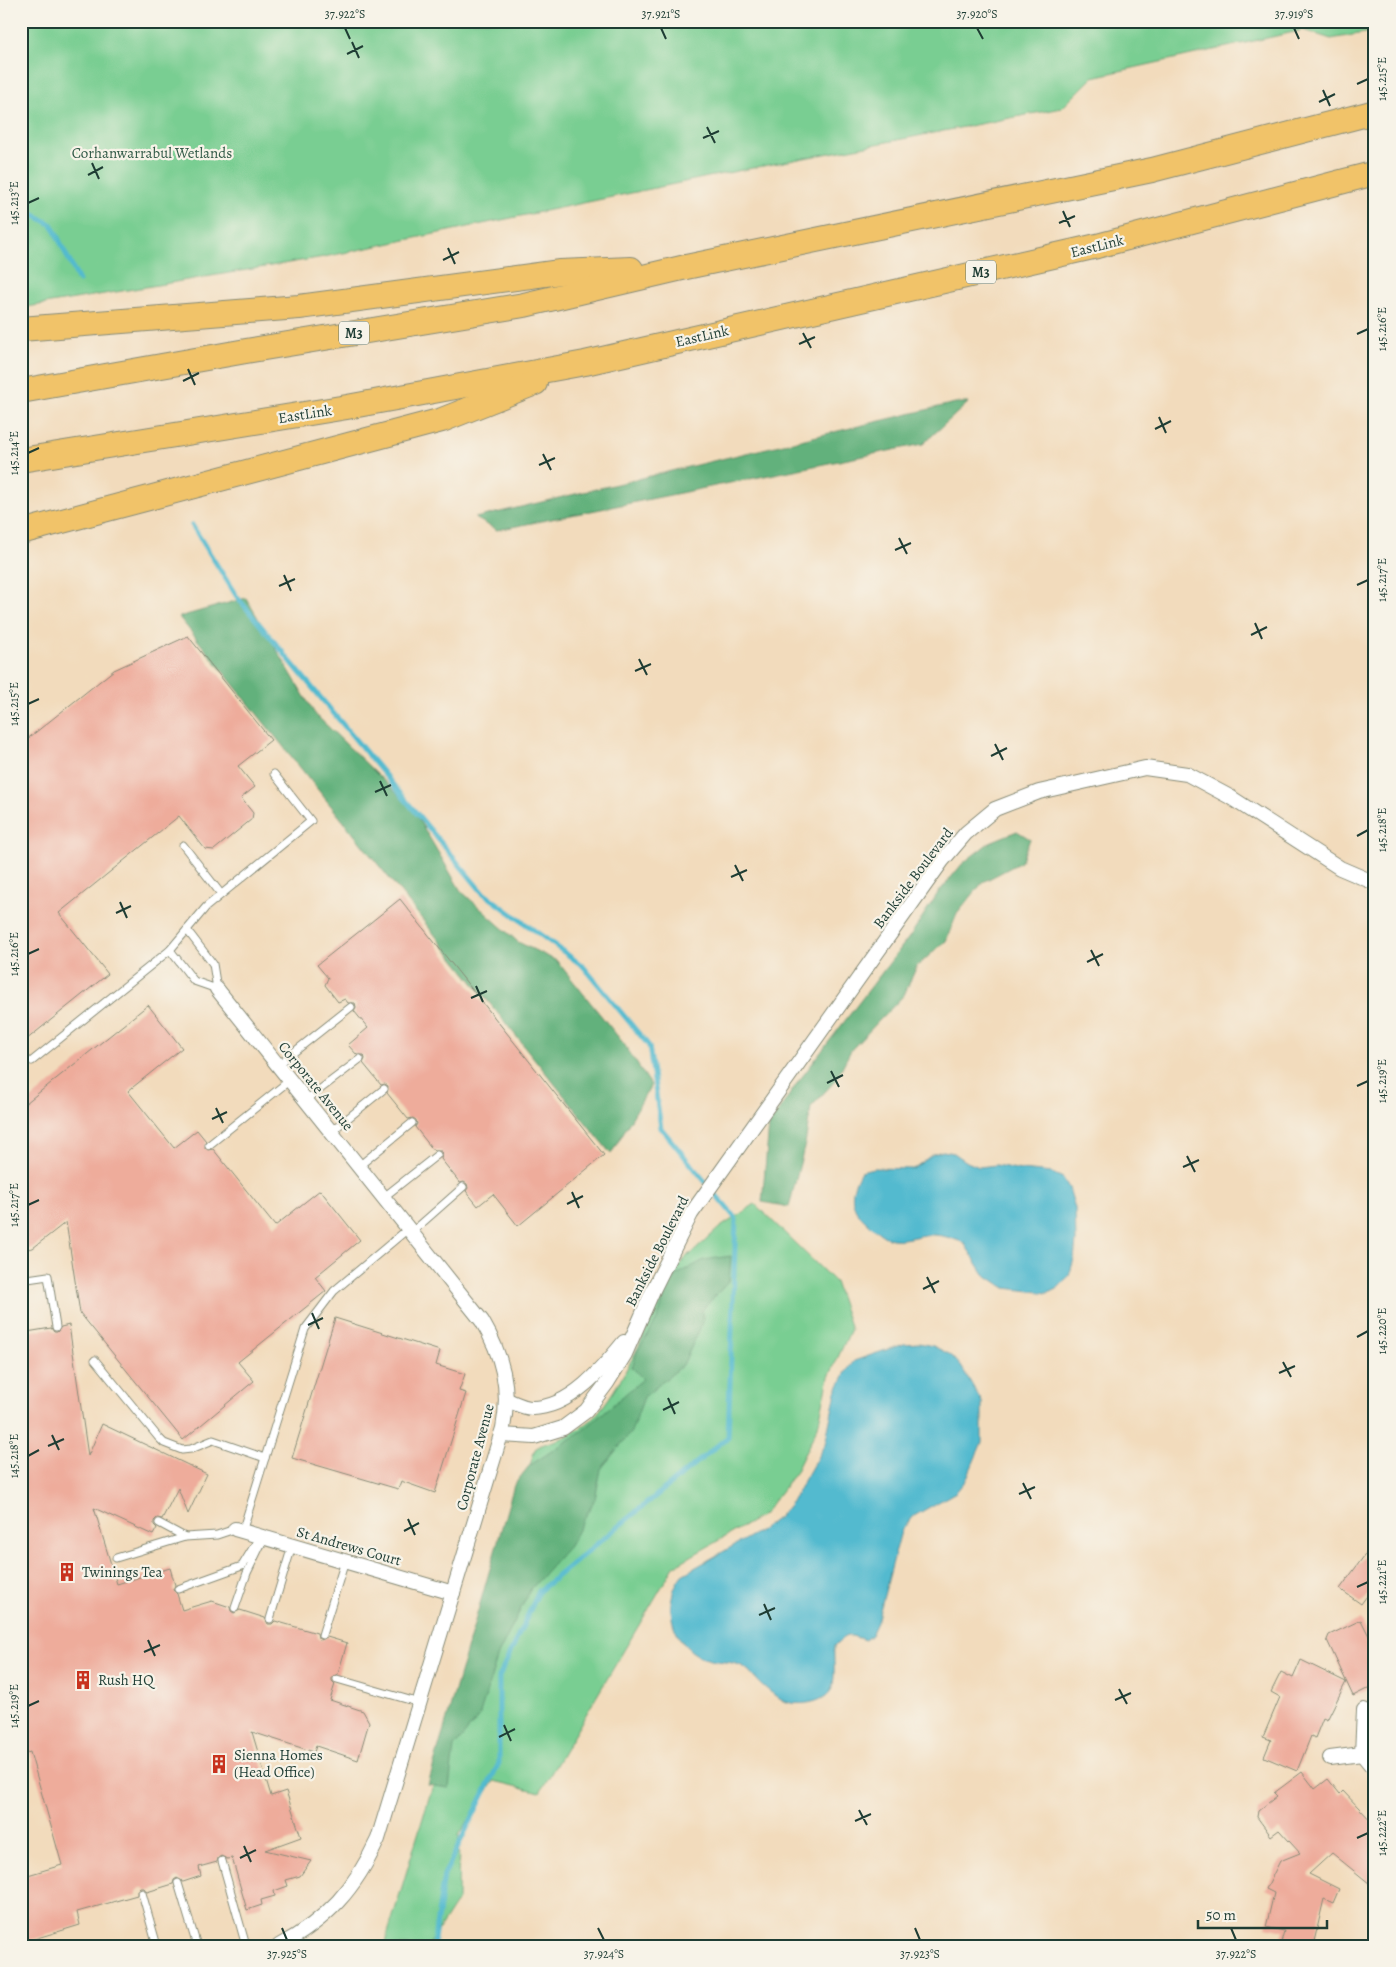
<svg xmlns="http://www.w3.org/2000/svg" width="1396" height="1967" viewBox="0 0 1396 1967" font-family="Alegreya,serif">
  <style>
    .green { fill: #79ce92; stroke: #4c8663 }
    .forest { fill: #62b17c; stroke: #407758 }
    .water { fill: #52bacf; stroke: #387c82 }
    .lines { fill: none; stroke-linecap: round; stroke-linejoin: round }
    .stream { stroke: #52bacf; stroke-width: 5 }
    .building { fill: #eeac9b }
    .lane-casing { stroke: #888c78; stroke-width: 9 }
    .street-casing { stroke: #888c78; stroke-width: 16 }
    .highway-casing { stroke: #888c78; stroke-width: 26 }
    .lane { stroke: #fff; stroke-width: 7 }
    .street { stroke: #fff; stroke-width: 14 }
    .highway { stroke: #f1c369; stroke-width: 24 }
    .ticks { fill: none; stroke: #1f3d34; stroke-width: 2 }
    .labels { text-anchor: middle; dominant-baseline: central; stroke-width: 4.5; stroke-linejoin: round; paint-order: stroke }
    .shield { fill: #f7f3e8; stroke: #60746a; stroke-width: 1 }
    .shield-label { font-size: 14px; font-weight: bold; fill: #1f3d34 }
    .park-label { font-size: 15px; fill: #315a47; stroke: #f7f3e8 }
    .street-label { font-size: 15px; fill: #1f3d34; stroke: #f7f3e8 }
    .poi-label { font-size: 15px; fill: #1f3d34; stroke: #f7f3e8; text-anchor: start }
    .neatline { fill: none; stroke: #1f3d34; stroke-width: 2 }
    .ticks-label { font-size: 12px; text-anchor: middle; fill: #1f3d34 }
  </style>
  <rect width="100%" height="100%" fill="#f7f3e8"/>
  <filter id="ink" filterUnits="userSpaceOnUse"><feTurbulence type="fractalNoise" baseFrequency=".02" numOctaves="2"/><feDisplacementMap in="SourceGraphic" scale="10" xChannelSelector="R" yChannelSelector="G"/><feConvolveMatrix kernelMatrix="1 2 1 2 8 2 1 2 1" color-interpolation-filters="sRGB"/></filter>
  <filter id="wash" filterUnits="userSpaceOnUse"><feTurbulence type="fractalNoise" baseFrequency=".0096" numOctaves="4" result="noise"/><feDisplacementMap in="SourceGraphic" scale="20" xChannelSelector="R" yChannelSelector="G"/><feGaussianBlur stdDeviation="1.12" result="paint"/><feColorMatrix in="noise" values="0 0 0 0 0 0 0 0 0 0 0 0 0 0 0 0 0 1.4 0 .05"/><feComposite in="paint" operator="in"/></filter>
  <g filter="url(#wash)">
    <rect width="100%" height="100%" fill="#f2dbbc"/>
    <g class="green">
      <polygon points="21,21 1375,21 1375,31 1331,39 1303,30 1093,77 1062,108 732,172 324,257 21,308"/>
      <path d="M 755,1204 L 835,1282 L 851,1329 L 829,1377 L 818,1426 L 795,1473 L 763,1515 L 674,1566 L 540,1792 L 494,1781 L 459,1835 L 458,1900 L 428,1946 L 384,1946 L 535,1449 C 543,1443 551,1442 560,1439 C 570,1435 581,1428 590,1421 C 615,1398 640,1343 655,1312 C 665,1291 673,1270 690,1253 L 689,1256 L 719,1228 Z"/>
    </g>
    <g class="forest">
      <polygon points="955,403 968,403 923,444 497,530 475,518"/>
      <polygon points="246,598 315,714 412,808 461,891 518,942 557,961 624,1044 651,1085 611,1154 179,617"/>
      <polygon points="1017,831 1030,839 1021,862 983,882 957,914 946,941 917,966 904,995 851,1050 835,1081 811,1107 805,1144 789,1207 762,1202 769,1125 798,1082 910,936 938,893 963,863 990,842"/>
      <polygon points="731,1256 729,1281 702,1310 703,1322 683,1365 644,1397 631,1432 601,1469 595,1499 569,1546 530,1590 498,1655 479,1717 454,1747 449,1788 428,1785 514,1485 529,1466 582,1431 643,1379 632,1367 637,1352 658,1318 669,1279 704,1260"/>
    </g>
    <g class="water">
      <path d="M 943,1151 L 954,1153 L 967,1162 L 979,1167 L 996,1165 L 1021,1170 L 1052,1173 L 1063,1178 L 1069,1188 L 1075,1208 L 1076,1241 L 1074,1259 L 1069,1276 L 1058,1288 L 1048,1293 L 1005,1288 L 984,1274 L 964,1243 C 952,1238 940,1234 926,1235 C 914,1236 901,1242 888,1238 C 882,1236 877,1231 872,1227 C 850,1210 847,1195 861,1171 L 873,1168 L 913,1169 L 933,1154 Z"/>
      <path d="M 919,1343 L 933,1346 L 951,1355 L 961,1366 L 982,1402 L 982,1442 L 966,1480 L 956,1492 L 914,1516 L 901,1531 L 877,1622 L 871,1635 L 865,1640 C 848,1635 848,1632 834,1646 C 833,1658 836,1676 832,1688 C 826,1704 795,1707 781,1700 C 777,1697 761,1685 758,1681 C 753,1676 750,1671 744,1667 C 732,1660 716,1663 704,1658 C 671,1646 661,1601 682,1575 L 763,1529 L 779,1517 L 793,1500 L 825,1444 L 836,1392 L 846,1372 L 854,1361 L 903,1344 Z"/>
    </g>
    <g class="lines">
      <g class="stream">
        <polyline points="21,207 52,225 79,281"/>
        <polyline points="192,525 237,597 482,892 583,966 649,1046 661,1128 736,1219 728,1437 539,1591 499,1677 499,1763 444,1875 433,1946"/>
      </g>
    </g>
    <g id="blocks">
      <g class="building">
        <polygon points="188,636 271,740 238,766 255,787 241,798 253,813 252,819 214,850 205,849 179,816 59,913 108,974 21,1044 21,744 114,670"/>
        <polygon points="400,899 604,1155 518,1226 493,1194 478,1206 466,1191 468,1188 467,1184 464,1182 460,1183 441,1159 442,1155 441,1151 434,1151 415,1127 417,1124 416,1120 413,1118 408,1119 387,1093 388,1086 385,1084 381,1085 363,1063 365,1059 364,1055 357,1055 348,1045 368,1028 354,1011 356,1007 355,1003 348,1003 345,999 338,1002 325,985 328,978 317,965"/>
        <polygon points="148,1005 182,1048 128,1091 174,1148 197,1130 206,1141 205,1148 208,1150 213,1149 275,1226 320,1190 360,1240 315,1277 326,1291 238,1362 254,1381 183,1440 80,1313 66,1222 33,1248 21,1250 21,1107"/>
        <polygon points="335,1318 440,1351 436,1365 465,1374 459,1391 466,1393 435,1493 401,1481 398,1489 292,1458"/>
        <polygon points="69,1325 88,1456 102,1424 207,1474 188,1514 178,1488 162,1519 157,1518 154,1521 154,1525 157,1528 153,1535 94,1508 117,1584 170,1568 175,1585 173,1590 177,1594 182,1610 212,1601 230,1607 231,1611 234,1613 240,1610 265,1618 268,1624 272,1624 275,1621 317,1633 318,1638 321,1640 327,1637 347,1643 338,1674 332,1677 332,1681 335,1684 330,1700 363,1711 369,1722 358,1760 316,1746 314,1752 252,1732 271,1796 286,1791 301,1837 265,1850 311,1861 300,1876 286,1880 288,1886 274,1891 275,1896 261,1900 262,1905 247,1910 232,1858 227,1859 221,1856 218,1858 217,1862 199,1867 201,1876 183,1882 177,1878 174,1880 173,1884 147,1892 144,1888 140,1888 137,1891 137,1895 77,1912 80,1925 21,1943 21,1877 62,1865 30,1752 27,1753 25,1745 21,1746 21,1333 51,1328 54,1332 57,1332 61,1327"/>
        <polygon points="1375,1541 1375,1585 1361,1604 1340,1589"/>
        <polygon points="1361,1620 1375,1648 1375,1685 1353,1696 1327,1640 1329,1635"/>
        <polygon points="1301,1660 1346,1682 1327,1720 1323,1718 1315,1738 1311,1736 1297,1771 1264,1757 1271,1740 1263,1737 1280,1697 1271,1692 1281,1672 1293,1678"/>
        <polygon points="1302,1772 1315,1789 1328,1779 1340,1794 1343,1791 1375,1825 1375,1888 1332,1853 1309,1874 1339,1889 1333,1903 1324,1899 1313,1946 1280,1946 1284,1931 1266,1927 1274,1893 1266,1889 1280,1861 1300,1853 1279,1830 1271,1836 1257,1817 1258,1811 1277,1796 1274,1793"/>
      </g>
    </g>
  </g>
  <g filter="url(#ink)">
    <use href="#blocks" fill-opacity="0" stroke="#888c78" stroke-width="1"/>
    <g class="lines">
      <g class="lane-casing">
        <g id="lane">
          <polyline points="183,845 221,894"/>
          <polyline points="170,950 194,981 217,989 213,964 187,930"/>
          <polyline points="32,1061 170,950 206,907 311,821 274,774"/>
          <polyline points="279,1064 351,1007"/>
          <polyline points="306,1100 360,1059"/>
          <polyline points="332,1131 384,1089"/>
          <polyline points="209,1145 290,1080"/>
          <polyline points="359,1166 412,1123"/>
          <polyline points="384,1197 437,1155"/>
          <polyline points="412,1232 463,1187"/>
          <polyline points="21,1280 48,1276 56,1327"/>
          <polyline points="95,1360 158,1437 164,1443 182,1450 191,1449 213,1440 265,1458"/>
          <polyline points="159,1523 185,1537 217,1535 235,1529"/>
          <polyline points="242,1532 305,1329 334,1291 409,1228"/>
          <polyline points="116,1558 185,1537"/>
          <polyline points="178,1589 242,1566 260,1536"/>
          <polyline points="235,1608 247,1573 264,1538"/>
          <polyline points="270,1619 292,1546"/>
          <polyline points="322,1635 345,1561"/>
          <polyline points="337,1679 420,1703"/>
          <polyline points="222,1861 246,1946"/>
          <polyline points="178,1883 197,1946"/>
          <polyline points="142,1893 157,1946"/>
        </g>
      </g>
      <g class="street-casing">
        <g id="street">
          <path d="M 217,989 L 482,1321 C 502,1355 511,1388 503,1428 L 378,1839 C 355,1889 328,1919 279,1946"/>
          <path d="M 507,1400 C 515,1403 524,1408 532,1408 C 570,1408 603,1368 624,1342"/>
          <polyline points="501,1435 534,1437 563,1428 586,1411 607,1383 625,1354 654,1288 691,1214 942,861 966,833 995,809 1039,792 1145,768 1187,774 1230,797 1340,868 1375,883"/>
          <polyline points="235,1529 453,1593"/>
          <polyline points="1362,1754 1375,1770"/>
          <polyline points="1330,1758 1362,1754 1364,1710"/>
        </g>
      </g>
      <g class="highway-casing">
        <g id="highway">
          <polyline points="21,329 299,307 560,272 631,269"/>
          <polyline points="21,391 246,351 524,305 686,267 1152,170 1375,112"/>
          <polyline points="21,460 347,407 585,363 1097,246 1375,173"/>
          <polyline points="21,532 442,420 535,383"/>
        </g>
      </g>
      <use href="#lane" class="lane"/>
      <use href="#street" class="street"/>
      <use href="#highway" class="highway"/>
    </g>
  </g>
  <path class="ticks" d="M 345,28 L 350,39M 661,28 L 666,39M 977,28 L 983,39M 1294,28 L 1299,39M 352,42 L 359,58M 347,54 L 363,46M 1357,84 L 1368,79M 1323,90 L 1330,106M 1319,102 L 1335,94M 707,127 L 715,143M 703,138 L 719,131M 92,163 L 99,179M 88,175 L 103,167M 28,203 L 39,198M 1063,211 L 1070,227M 1059,223 L 1075,216M 448,248 L 455,264M 443,260 L 459,252M 803,333 L 811,348M 1357,334 L 1368,329M 799,344 L 815,337M 188,369 L 195,385M 183,381 L 199,373M 1159,417 L 1166,433M 1155,429 L 1171,421M 28,453 L 39,448M 543,454 L 551,470M 539,465 L 555,458M 899,538 L 907,554M 895,550 L 911,543M 284,575 L 291,591M 1357,585 L 1368,580M 279,586 L 295,579M 1255,623 L 1262,639M 1251,635 L 1267,627M 639,659 L 647,675M 635,671 L 651,664M 28,704 L 39,699M 995,744 L 1003,760M 991,756 L 1007,748M 380,781 L 387,796M 375,792 L 391,785M 1357,836 L 1368,830M 735,865 L 743,881M 731,877 L 747,870M 120,902 L 127,918M 116,913 L 131,906M 1091,950 L 1099,966M 28,954 L 39,949M 1087,962 L 1103,954M 476,986 L 483,1002M 471,998 L 487,991M 831,1071 L 839,1087M 827,1083 L 843,1075M 1357,1086 L 1368,1081M 216,1108 L 223,1123M 212,1119 L 227,1112M 1187,1156 L 1195,1172M 1183,1167 L 1199,1160M 572,1192 L 579,1208M 567,1204 L 583,1196M 28,1205 L 39,1200M 927,1277 L 935,1293M 923,1289 L 939,1281M 312,1313 L 319,1329M 308,1325 L 323,1318M 1357,1337 L 1368,1331M 1283,1362 L 1291,1377M 1279,1373 L 1295,1366M 668,1398 L 675,1414M 663,1410 L 679,1402M 52,1435 L 59,1450M 48,1446 L 64,1439M 28,1456 L 39,1450M 1023,1483 L 1031,1499M 1019,1494 L 1035,1487M 408,1519 L 415,1535M 404,1531 L 419,1523M 1357,1587 L 1368,1582M 764,1604 L 771,1620M 759,1615 L 775,1608M 148,1640 L 155,1656M 144,1652 L 160,1645M 1119,1689 L 1127,1704M 1115,1700 L 1131,1693M 28,1706 L 39,1701M 504,1725 L 511,1741M 499,1737 L 515,1729M 859,1810 L 867,1825M 855,1821 L 871,1814M 1357,1838 L 1368,1833M 244,1846 L 251,1862M 240,1858 L 256,1850M 282,1928 L 287,1940M 598,1928 L 604,1940M 915,1928 L 920,1940M 1231,1928 L 1236,1940"/>
  <defs>
    <g id="building-bare" transform="scale(1.5)"><path d="M-4-6H4V6H1V3H-1V6H-4ZM-2.5-4.3h1.7v1.8h-1.7ZM.8-4.3h1.7v1.8H.8ZM-2.5-1h1.7V.8h-1.7ZM.8-1h1.7V.8H.8Z" fill="#c8321e" stroke="#f7f3e8" stroke-width="2.5" paint-order="stroke"/></g>
  </defs>
  <g fill-rule="evenodd">
    <use href="#building-bare" x="67" y="1572"/>
    <use href="#building-bare" x="83" y="1680"/>
    <use href="#building-bare" x="219" y="1764"/>
  </g>
  <g class="labels">
    <g class="shield">
      <rect x="966" y="260.5" width="30" height="23" rx="4"/>
      <rect x="339" y="321.5" width="30" height="23" rx="4"/>
    </g>
    <g class="shield-label">
      <text x="981" y="272">M3</text>
      <text x="354" y="333">M3</text>
    </g>
    <g class="park-label">
      <text x="152" y="153">Corhanwarrabul Wetlands</text>
    </g>
    <g class="street-label">
      <text transform="translate(1097 246) rotate(-14)">EastLink</text>
      <text transform="translate(702 336) rotate(-13)">EastLink</text>
      <text transform="translate(305 414) rotate(-9)">EastLink</text>
      <text transform="translate(913 878) rotate(-53)">Bankside Boulevard</text>
      <text transform="translate(316 1086) rotate(51)">Corporate Avenue</text>
      <text transform="translate(657 1251) rotate(-63)">Bankside Boulevard</text>
      <text transform="translate(475 1457) rotate(-75)">Corporate Avenue</text>
      <text transform="translate(349 1546) rotate(16)">St Andrews Court</text>
    </g>
    <g class="poi-label">
      <text x="82" y="1572">Twinings Tea</text>
      <text x="98" y="1680">Rush HQ</text>
      <text x="234" y="1755">Sienna Homes<tspan x="234" dy="17">(Head Office)</tspan></text>
    </g>
  </g>
  <rect width="1396" height="1967" fill="none" stroke="#f7f3e8" stroke-width="55"/>
  <path d="M1198 1920v8h129v-8" fill="none" stroke="#1f3d34" stroke-width="2.5"/>
  <text x="1206" y="1920" font-size="15" fill="#1f3d34" stroke="#f7f3e8" stroke-width="4" paint-order="stroke">50 m</text>
  <rect x="28" y="28" width="1340" height="1912" class="neatline"/>
  <g class="ticks-label">
    <text x="345" y="18">37.922°S</text>
    <text x="661" y="18">37.921°S</text>
    <text x="977" y="18">37.920°S</text>
    <text x="1294" y="18">37.919°S</text>
    <text transform="translate(1382 79) rotate(-90)" y="4">145.215°E</text>
    <text transform="translate(14 203) rotate(-90)" y="4">145.213°E</text>
    <text transform="translate(1382 329) rotate(-90)" y="4">145.216°E</text>
    <text transform="translate(14 453) rotate(-90)" y="4">145.214°E</text>
    <text transform="translate(1382 580) rotate(-90)" y="4">145.217°E</text>
    <text transform="translate(14 704) rotate(-90)" y="4">145.215°E</text>
    <text transform="translate(1382 830) rotate(-90)" y="4">145.218°E</text>
    <text transform="translate(14 954) rotate(-90)" y="4">145.216°E</text>
    <text transform="translate(1382 1081) rotate(-90)" y="4">145.219°E</text>
    <text transform="translate(14 1205) rotate(-90)" y="4">145.217°E</text>
    <text transform="translate(1382 1331) rotate(-90)" y="4">145.220°E</text>
    <text transform="translate(14 1456) rotate(-90)" y="4">145.218°E</text>
    <text transform="translate(1382 1582) rotate(-90)" y="4">145.221°E</text>
    <text transform="translate(14 1706) rotate(-90)" y="4">145.219°E</text>
    <text transform="translate(1382 1833) rotate(-90)" y="4">145.222°E</text>
    <text x="287" y="1958">37.925°S</text>
    <text x="604" y="1958">37.924°S</text>
    <text x="920" y="1958">37.923°S</text>
    <text x="1236" y="1958">37.922°S</text>
  </g>
</svg>
